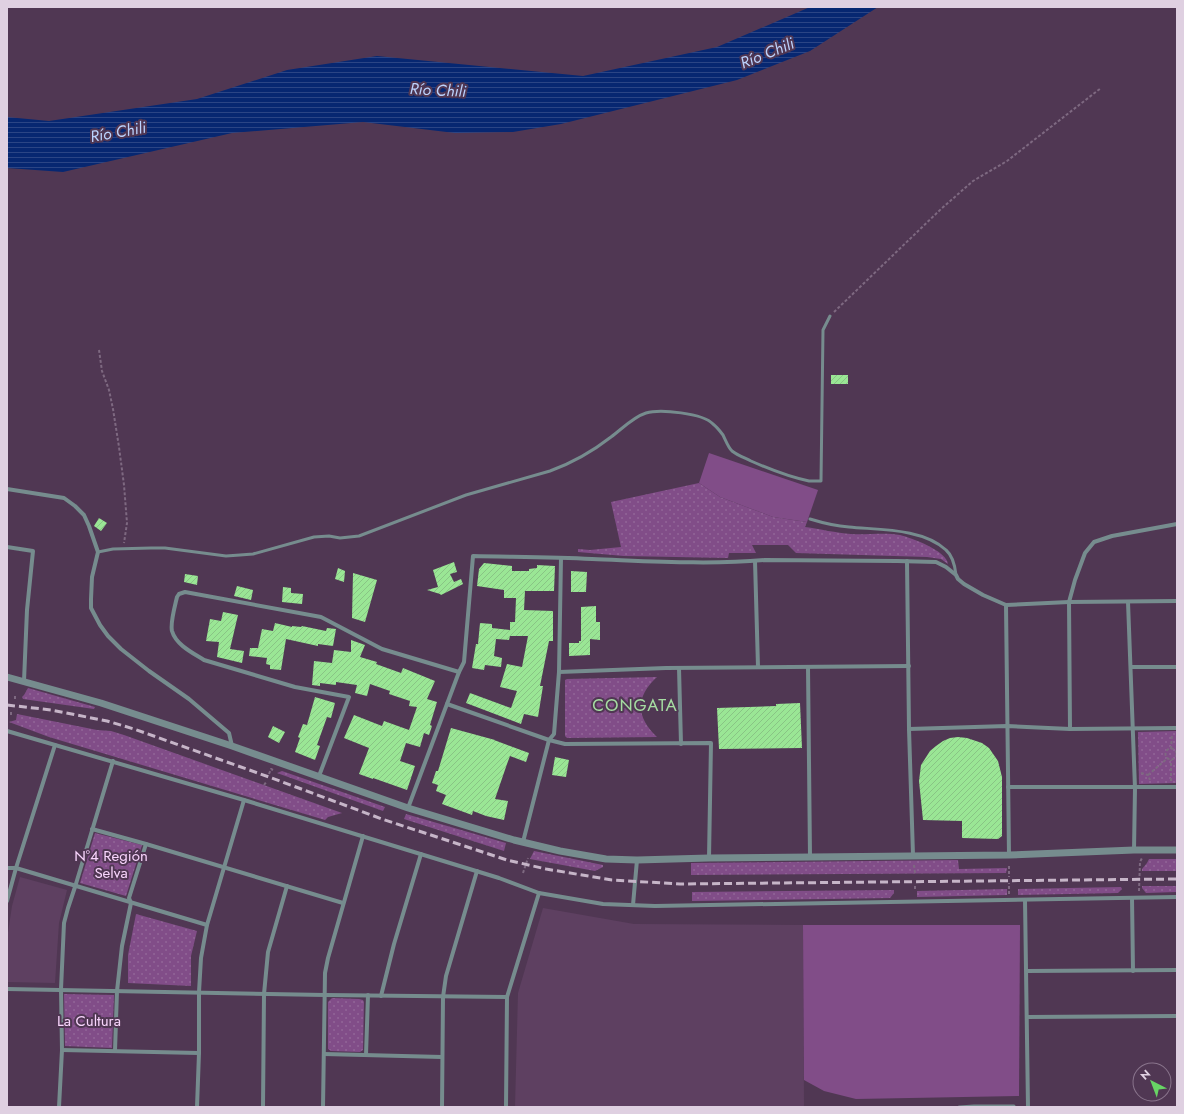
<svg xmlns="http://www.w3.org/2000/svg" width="1184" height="1114" viewBox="0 0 1184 1114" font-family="Jost,sans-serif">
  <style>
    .built { fill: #5e4061 }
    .grass { fill: url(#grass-dots) }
    .pitch { fill: #814d88 }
    .water { fill: url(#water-rules) }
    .building { fill: url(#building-hatch) }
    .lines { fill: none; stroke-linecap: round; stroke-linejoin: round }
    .path { stroke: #7e6981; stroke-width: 2; stroke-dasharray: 3 2; stroke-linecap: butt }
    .service { stroke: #768c8e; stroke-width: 3 }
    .minor { stroke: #768c8e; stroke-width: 4 }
    .tertiary { stroke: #768c8e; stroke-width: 7 }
    .rail { stroke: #c6b5c8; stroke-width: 3; stroke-dasharray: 8 4; stroke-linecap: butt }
    .labels { text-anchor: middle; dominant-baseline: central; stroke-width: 4; stroke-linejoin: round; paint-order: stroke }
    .park-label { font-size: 15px; fill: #f9d5fd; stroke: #503753 }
    .water-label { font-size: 16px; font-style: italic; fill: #bcd3fe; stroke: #503753 }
    .quarter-label { font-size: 17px; letter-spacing: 1px; fill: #a6dda2; stroke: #503753 }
  </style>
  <defs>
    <pattern id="grass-dots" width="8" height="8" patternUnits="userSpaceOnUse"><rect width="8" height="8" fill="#814d88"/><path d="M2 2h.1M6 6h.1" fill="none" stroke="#926698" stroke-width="1.8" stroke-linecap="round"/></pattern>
    <pattern id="water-rules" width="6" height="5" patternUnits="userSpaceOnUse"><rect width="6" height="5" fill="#072771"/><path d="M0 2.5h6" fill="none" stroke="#2b4585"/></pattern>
    <pattern id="building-hatch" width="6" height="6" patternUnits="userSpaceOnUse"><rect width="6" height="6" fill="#9ae695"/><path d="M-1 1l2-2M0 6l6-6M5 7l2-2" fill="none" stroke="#89c485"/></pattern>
  </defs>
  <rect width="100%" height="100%" fill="#503753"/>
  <g class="built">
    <polygon points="20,877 67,890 59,923 55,983 7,982 7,939 12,906"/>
    <polygon points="543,908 634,924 803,925 804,1107 515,1107 518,993"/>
  </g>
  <g class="grass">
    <path d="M 699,483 L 720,497 L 773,517 L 807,522 L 805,527 C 820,529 836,533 851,534 C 867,535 885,532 900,535 C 912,538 947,551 948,564 L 941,559 L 927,557 L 796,553 L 788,545 L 752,545 L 756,553 L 729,553 L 728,558 L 624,556 L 578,552 L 578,549 L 590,550 L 621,547 L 611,502 Z"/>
    <path d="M 657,677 C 635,697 636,717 657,737 L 567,738 L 565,736 L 565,680 L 567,679 Z"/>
    <polygon points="28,688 95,707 94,709 23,699 22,697 24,695"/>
    <polygon points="17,714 97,730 111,731 124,735 342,813 328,817 325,820 49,737 9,722 16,720"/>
    <polygon points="1177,731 1177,783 1139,784 1138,732"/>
    <polygon points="282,771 385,807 383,811 277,773"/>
    <polygon points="406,814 506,843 504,851 404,819"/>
    <polygon points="95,833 142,845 126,896 80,883"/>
    <polygon points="534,851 603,865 603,867 595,871 530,859"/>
    <polygon points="1149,859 1177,859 1177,871 1142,871 1142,869 1147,863"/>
    <polygon points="958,860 959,869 1007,868 1006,873 691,875 691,863"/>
    <polygon points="1142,886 1177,886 1177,892 1146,893 1142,888"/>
    <polygon points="1121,887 1122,889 1118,893 1018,895 1018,889"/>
    <polygon points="1007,889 1007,895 917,897 917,891"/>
    <polygon points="894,890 894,893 890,898 692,901 692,892"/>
    <polygon points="136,914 197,931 191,956 191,986 128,983 128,955"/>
    <polygon points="64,994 114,995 112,1048 65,1046"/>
    <polygon points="332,998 359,999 363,1000 364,1002 363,1050 360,1052 331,1051 328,1049 328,1002"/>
  </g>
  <g class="pitch">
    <polygon points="709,453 818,490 807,522 773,517 720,497 699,483"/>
    <polygon points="803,925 1020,925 1019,1096 856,1099 824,1091 804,1080"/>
  </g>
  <polygon class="water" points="810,7 878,7 810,51 737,80 561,124 513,132 455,133 363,122 232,133 63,172 7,168 7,117 49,121 197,99 287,70 377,56 583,76 717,47"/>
  <g class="building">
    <rect x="831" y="375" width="17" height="9"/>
    <polygon points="99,518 107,523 101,531 94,526"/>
    <polygon points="454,562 457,572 450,574 454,582 461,579 463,584 441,595 440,594 427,590 438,587 433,570"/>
    <polygon points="484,563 512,566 512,571 529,571 529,569 537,568 537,565 555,566 554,591 525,591 524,610 553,611 553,641 549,641 540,686 543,686 538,717 524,714 521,724 466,703 470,693 511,708 517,691 500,687 507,664 522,667 528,636 510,636 509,640 496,639 494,656 502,658 501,667 485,665 484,670 472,668 476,644 478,644 480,623 492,624 492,628 510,630 510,622 515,622 516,598 504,598 504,590 477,586 479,569"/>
    <polygon points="338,568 345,571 344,582 335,579"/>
    <polygon points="571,571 587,572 586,592 571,592"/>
    <polygon points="353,573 377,580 365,622 352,618"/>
    <polygon points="185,574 198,576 197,585 184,582"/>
    <polygon points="237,586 253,590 251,600 234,596"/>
    <polygon points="283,587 291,588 291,593 303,594 302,604 282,602"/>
    <polygon points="596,606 596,622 600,622 600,640 590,639 590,655 569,656 569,643 579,643 579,641 581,641 581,607"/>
    <polygon points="223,612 238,615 230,649 244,651 242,663 217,657 219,642 206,641 210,619 221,621"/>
    <polygon points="275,623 292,627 292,626 301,627 302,626 326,631 327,628 336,629 333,646 318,644 318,646 286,639 281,670 270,669 270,665 266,664 267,658 249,656 250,648 258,648 262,629 273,631"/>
    <polygon points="351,640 365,645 360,657 377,662 376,664 401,673 403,668 435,681 427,699 437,702 430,725 432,726 429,735 424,733 420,747 406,743 400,761 415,766 407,790 373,778 373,779 359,774 369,748 344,738 354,715 382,726 384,721 409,730 417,707 409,706 410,701 389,694 390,691 370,684 367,696 355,693 357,685 336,682 336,685 320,683 320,686 312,685 314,661 332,663 334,650 351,652"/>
    <polygon points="315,697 335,703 331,718 327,717 317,745 320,746 315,760 295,752 300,738 298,737 303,724 307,725"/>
    <polygon points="800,703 802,748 719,749 717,708 776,706 776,704"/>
    <polygon points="273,726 285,732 279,743 268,737"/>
    <polygon points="451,728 495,740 494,740 529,753 526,762 510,756 507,764 495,799 508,801 504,820 486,816 473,811 472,815 442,804 446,795 436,791 438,785 432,783 436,771 438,771"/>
    <polygon points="958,737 967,738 982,743 989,748 998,761 1002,777 1002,836 998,839 962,838 962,821 923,820 919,781 921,765 930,751 936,746 943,741 950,738"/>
    <polygon points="555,757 569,760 566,777 552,775"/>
  </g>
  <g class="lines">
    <g class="path">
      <polyline points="834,312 941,209 973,181 1007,161 1101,88"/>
      <polyline points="99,350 102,371 109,390 113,409 119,447 124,485 127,523 124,543"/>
      <polyline points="15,699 15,696"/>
      <polyline points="11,715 11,712"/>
      <circle cx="1171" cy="754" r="5.5"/>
      <polyline points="1171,749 1172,734"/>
      <polyline points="1141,773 1148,775 1150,780"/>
      <polyline points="269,774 271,769 273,770"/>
      <polyline points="1148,775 1168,758"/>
      <polyline points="1171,781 1171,760"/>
      <polyline points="264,785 267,781"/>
      <polyline points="914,865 915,873"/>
      <polyline points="1009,866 1009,877"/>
      <polyline points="523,873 528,858"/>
      <polyline points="915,886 915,891"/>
      <polyline points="1139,891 1140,862 1142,858"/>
      <polyline points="1009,894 1009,883"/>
    </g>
    <g class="service">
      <path d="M 810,519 C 823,523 835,526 849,527 C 878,530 923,528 946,550 C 953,556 955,566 956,575"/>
      <path d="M 98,552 L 113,549 L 151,548 L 165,548 L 226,556 L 240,555 L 253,554 L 314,537 L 329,536 L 340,538 L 359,536 L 466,495 L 550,471 C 572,463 593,451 611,437 C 622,429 633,417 646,413 C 660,409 703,413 713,424 C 717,427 720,431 723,435 C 726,441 728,447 732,451 C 737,455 745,458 751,461 C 769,469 789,477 809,481 C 812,481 817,481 821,481 L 823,330 L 830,316"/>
      <polyline points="959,1107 974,1106 1014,1106"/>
    </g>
    <g class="minor">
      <polyline points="7,489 64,498 75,506 84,515 89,526 98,552 92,577 91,599 91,608 100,625 108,636 121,649 149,671 189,699 229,733 232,746"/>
      <polyline points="7,547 33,551 27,610 24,681"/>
      <polyline points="755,561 758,667"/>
      <polyline points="907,561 909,729 913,855"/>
      <polyline points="1128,602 1135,788 1134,850"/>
      <polyline points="1006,605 1009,855"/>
      <polyline points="808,667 810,856"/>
      <polyline points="1131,667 1177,667"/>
      <polyline points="679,668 681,744"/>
      <polyline points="559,672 666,668 909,666"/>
      <polyline points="447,704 549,740 565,744 711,743 709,858"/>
      <polyline points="909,729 1007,726 1070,729 1177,728"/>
      <polyline points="1070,729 1069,602 1075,580 1085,553 1094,542 1112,536 1177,524"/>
      <polyline points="7,731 244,800 499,878 539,893 603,904 655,906 1177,897"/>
      <path d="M 319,776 L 349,697 L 295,687 L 204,660 C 193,653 176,645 172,631 C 170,623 175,606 177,597 L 179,594 L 185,592 L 321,617 L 382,649 L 459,672"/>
      <polyline points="1008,787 1177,787"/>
      <path d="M 408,808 L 459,672 L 464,662 L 473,556 C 513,557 552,557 592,559 C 648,561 708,565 765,560 L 897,561 L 936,562 L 946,567 L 956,575 L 958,579 L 964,584 L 983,595 L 1006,605 L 1069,602 L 1177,601"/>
      <polyline points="92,829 146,844 343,903"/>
      <polyline points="523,842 549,740 554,734 559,672 561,558"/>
      <polyline points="7,868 16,868 207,925"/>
      <polyline points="1132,898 1133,971"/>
      <polyline points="1025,900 1028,1107"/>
      <polyline points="7,901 16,868 55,745"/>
      <polyline points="633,905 637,860"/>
      <polyline points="1027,971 1177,970"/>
      <polyline points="7,989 325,995 507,997"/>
      <polyline points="381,996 394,944 421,854"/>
      <polyline points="1027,1017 1177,1016"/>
      <polyline points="62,1050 199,1053"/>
      <polyline points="115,1051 117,991 122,946 131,903 129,898 146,844"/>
      <polyline points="324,1054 442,1057"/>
      <polyline points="366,1055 368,995"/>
      <polyline points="59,1107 62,1050 61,989 64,923 68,908 75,887 113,761"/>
      <polyline points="197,1107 199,1053 199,992 201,958 207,925 244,800"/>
      <polyline points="263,1107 264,994 268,952 287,886"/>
      <polyline points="323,1107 325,973 328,958 363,836"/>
      <polyline points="442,1107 443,997 446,976 477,871"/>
      <polyline points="506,1107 507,997 539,893"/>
    </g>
    <polyline class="tertiary" points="7,677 101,703 232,746 408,808 514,840 560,851 606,859 637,860 709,858 1009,855 1134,850 1177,850"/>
    <polyline class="rail" points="7,705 51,710 107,721 134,729 269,777 382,819 507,860 546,869 612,880 680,884 1177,879"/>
  </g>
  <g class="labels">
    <g class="park-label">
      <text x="111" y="856">N°4 Región<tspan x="111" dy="17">Selva</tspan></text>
      <text x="89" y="1021">La Cultura</text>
    </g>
    <g class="water-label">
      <text transform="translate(767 53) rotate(-22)">Río Chili</text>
      <text transform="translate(438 90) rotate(3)">Río Chili</text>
      <text transform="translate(118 132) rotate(-10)">Río Chili</text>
    </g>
    <g class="quarter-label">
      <text x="635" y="705">CONGATA</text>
    </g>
  </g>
  <rect width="1184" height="1114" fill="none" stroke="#dfd0e1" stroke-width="16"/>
  <g transform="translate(1152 1082) rotate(318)"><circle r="19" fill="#503753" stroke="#89748c"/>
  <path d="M0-3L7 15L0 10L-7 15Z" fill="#68d465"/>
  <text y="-6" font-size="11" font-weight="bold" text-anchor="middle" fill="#dfd0e1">N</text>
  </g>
</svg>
